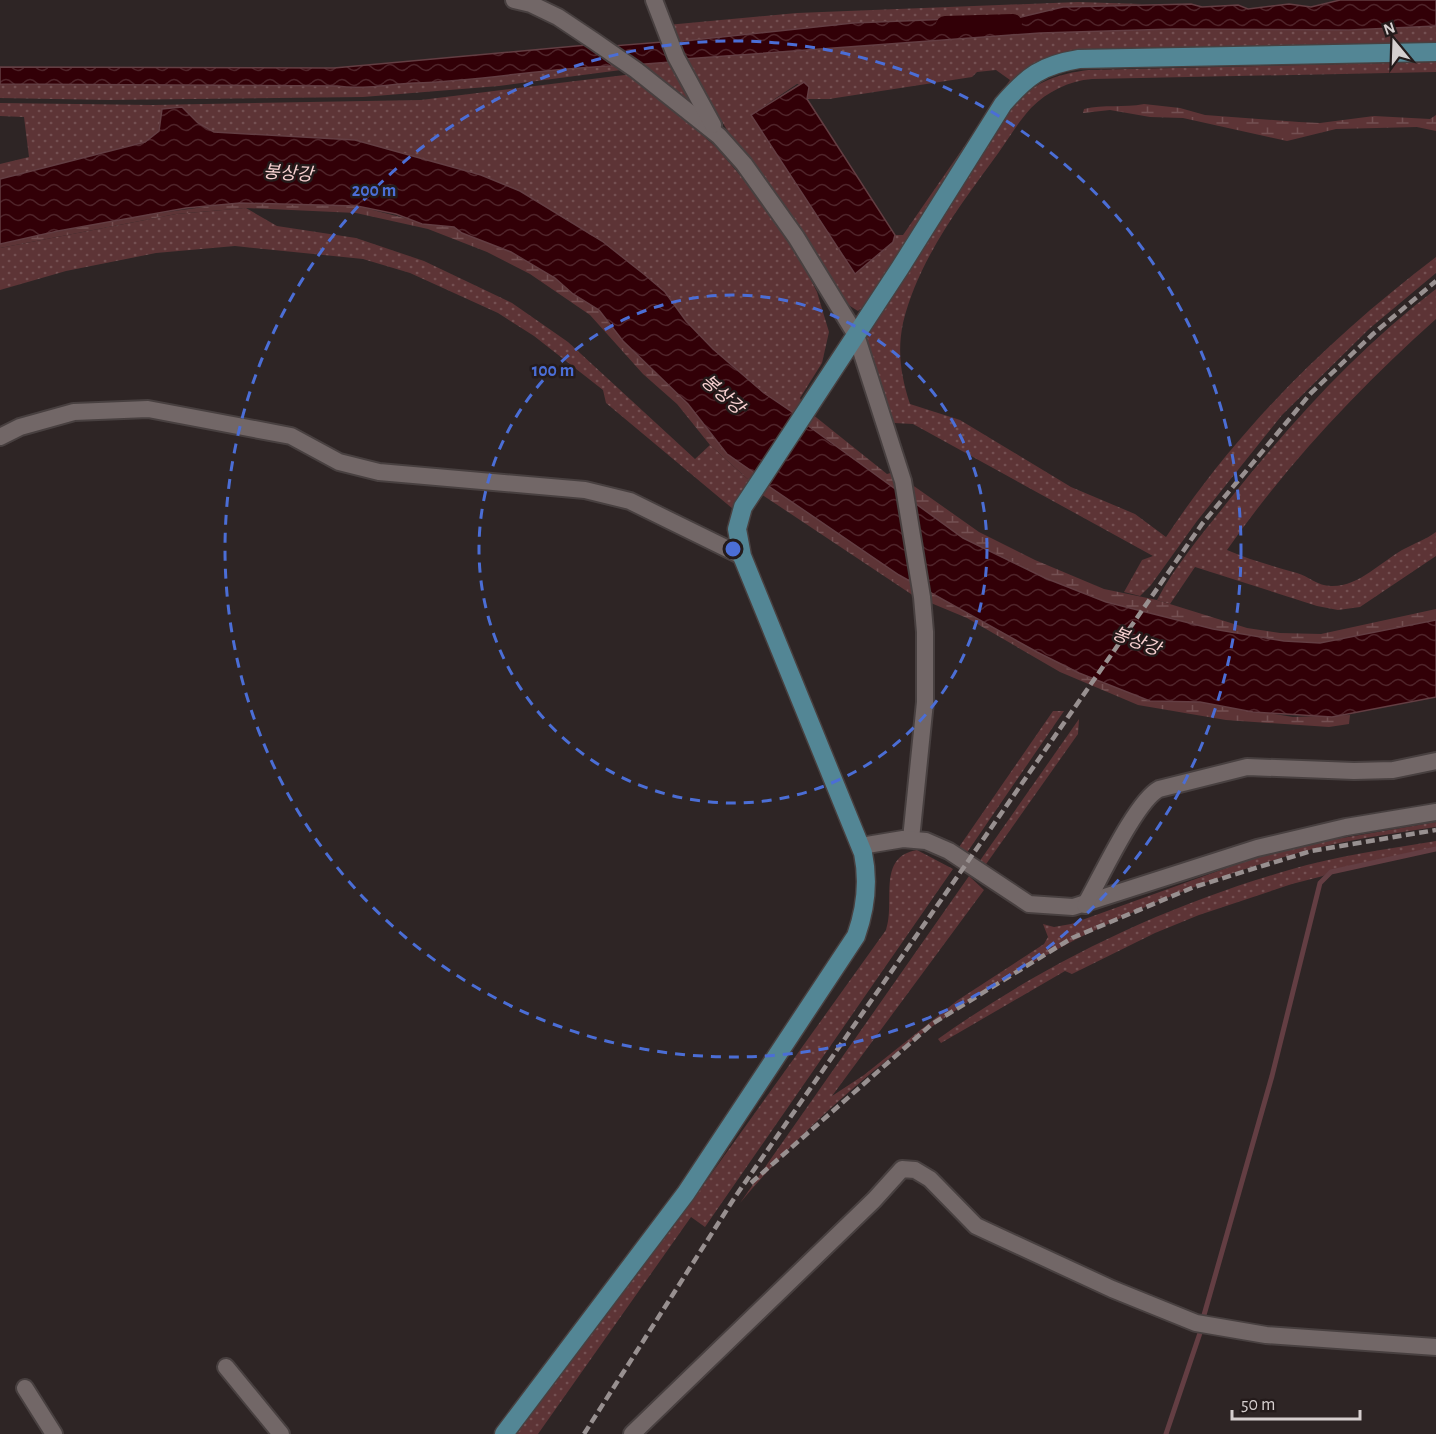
<svg xmlns="http://www.w3.org/2000/svg" width="1436" height="1434" viewBox="0 0 1436 1434" font-family="'Alegreya Sans','Noto Sans KR',sans-serif">
  <style>
    .grass { fill: url(#grass-dots); fill-rule: evenodd }
    .wetland { fill: url(#wetland-marsh) }
    .water { fill: url(#water-waves); stroke: #633e43; stroke-width: 1.5 }
    .lines { fill: none; stroke-linecap: round; stroke-linejoin: round }
    .stream { stroke: #633e43; stroke-width: 5 }
    .canal { stroke: #320007; stroke-width: 18 }
    .minor-casing { stroke: #484040; stroke-width: 20 }
    .major-casing { stroke: #484040; stroke-width: 21 }
    .minor { stroke: #726767; stroke-width: 16 }
    .major { stroke: #538695; stroke-width: 18 }
    .rail { stroke: #989090; stroke-width: 4.5; stroke-dasharray: 9 4.5; stroke-linecap: butt }
    .ring { fill: none; stroke: #4b6ed6; stroke-width: 3; stroke-dasharray: 10 8 }
    .labels { text-anchor: middle; dominant-baseline: central; stroke-width: 5; stroke-linejoin: round; paint-order: stroke }
    .water-label { font-size: 18px; font-style: italic; fill: #f8d1d1; stroke: #241b1b }
    .centre { fill: #4b6ed6; stroke: #241b1b; stroke-width: 3 }
    .ring-label { font-size: 18px; text-anchor: middle; font-weight: bold; fill: #4b6ed6; stroke: #241b1b; stroke-width: 5; stroke-linejoin: round; paint-order: stroke }
  </style>
  <defs>
    <pattern id="grass-dots" width="8" height="8" patternUnits="userSpaceOnUse" patternTransform="scale(1.5)"><rect width="8" height="8" fill="#5d3436"/><path d="M2 2h.1M6 6h.1" fill="none" stroke="#745052" stroke-width="1.8" stroke-linecap="round"/></pattern>
    <pattern id="wetland-marsh" width="20" height="14" patternUnits="userSpaceOnUse" patternTransform="scale(1.5)"><rect width="20" height="14" fill="#5d3436"/><path d="M1 5h8M5 5V1M11 12h8M15 12V8" fill="none" stroke="#745052"/></pattern>
    <pattern id="water-waves" width="16" height="10" patternUnits="userSpaceOnUse" patternTransform="scale(1.5)"><rect width="16" height="10" fill="#320007"/><path d="M0 5q4-4 8 0t8 0" fill="none" stroke="#4f242a"/></pattern>
  </defs>
  <rect width="100%" height="100%" fill="#2e2525"/>
  <g class="grass">
    <polygon points="1078,2 1142,4 1108,8 1063,7 1004,21 974,25 951,19 853,23 674,42 667,25 797,13"/>
    <path d="M 1419,25 L 1436,26 L 1436,45 L 1063,55 L 1030,66 L 1016,79 L 869,301 L 858,311 L 850,306 L 839,293 L 735,143 L 684,59 L 1040,33 L 1173,29 L 1349,30 ZM 996,70 L 1010,80 L 903,235 L 895,235 L 893,242 L 751,115 L 797,84 L 809,87 L 807,99 L 829,99 L 972,77 L 977,72 Z"/>
    <polygon points="671,62 693,100 691,106 632,65"/>
    <path d="M 1436,62 L 1436,72 L 1092,79 C 1069,81 1048,91 1031,108 C 1019,121 1009,138 999,152 C 961,204 918,260 903,323 C 897,352 901,376 910,404 L 960,420 L 1071,487 L 1135,514 L 1166,537 C 1239,427 1331,337 1436,257 L 1436,273 L 1369,329 L 1282,415 L 1197,521 L 1151,585 L 1140,596 L 1124,592 L 1142,560 L 1153,556 L 913,424 L 894,423 L 864,341 L 1015,103 C 1037,81 1058,74 1088,70 Z"/>
    <path d="M 613,66 L 621,70 L 499,86 L 363,97 L 109,100 L 0,98 L 0,84 L 337,86 C 364,90 388,84 415,83 C 481,81 546,68 613,66 Z"/>
    <polygon points="633,74 716,147 762,201 798,254 817,292 829,332 822,363 800,398 803,404 795,414 764,393 713,349 686,321 665,292 645,275 602,241 520,191 481,175 355,140 214,132 198,123 182,107 162,109 159,131 145,142 0,179 0,164 29,157 24,117 0,116 0,103 153,105 421,100"/>
    <polygon points="246,208 277,226 356,238 424,261 512,303 568,342 695,459 710,445 752,483 733,509 606,403 603,390 534,336 498,313 410,273 363,259 235,246 156,253 66,271 0,290 0,248 176,214"/>
    <path d="M 1436,289 L 1436,319 C 1358,389 1287,464 1227,550 C 1250,560 1273,566 1297,573 C 1308,576 1318,586 1331,586 C 1359,587 1380,562 1404,549 C 1415,543 1425,540 1436,532 L 1436,556 L 1360,607 L 1338,610 L 1317,606 L 1195,567 L 1170,604 L 1157,600 C 1176,564 1204,532 1229,500 C 1291,423 1357,349 1436,289 Z"/>
    <polygon points="1053,711 1064,711 966,854 957,850"/>
    <polygon points="1079,719 1078,734 984,867 979,862"/>
    <path d="M 1436,822 L 1436,827 C 1390,834 1343,840 1298,853 C 1087,912 881,1033 740,1203 L 969,876 L 984,890 L 832,1096 L 864,1075 L 958,1000 L 1044,944 L 1048,937 L 1043,924 L 1054,927 L 1071,924 L 1265,854 L 1301,845 Z"/>
    <path d="M 1436,841 L 1436,848 L 1331,871 L 1323,876 L 1292,884 L 1199,915 L 1155,933 L 1072,974 L 1065,971 L 941,1043 L 938,1039 C 1045,963 1161,907 1289,870 C 1336,856 1387,849 1436,841 Z"/>
    <path d="M 917,850 L 953,869 L 705,1227 L 691,1217 L 538,1434 L 513,1434 L 684,1212 L 886,930 C 896,902 876,857 917,850 Z"/>
  </g>
  <g class="wetland">
    <path d="M 1144,104 L 1180,108 L 1205,115 L 1299,122 L 1320,123 L 1374,116 L 1430,119 L 1436,115 L 1436,131 L 1417,127 L 1336,129 L 1287,141 L 1183,118 L 1150,117 L 1110,110 L 1083,113 L 1084,109 C 1104,104 1124,108 1144,104 Z"/>
    <path d="M 240,203 L 357,206 L 432,225 L 454,227 L 462,233 L 511,252 L 556,278 L 573,294 L 599,310 L 623,341 L 688,404 L 727,454 L 756,474 L 752,483 L 710,445 L 677,404 L 643,374 L 590,315 L 530,274 L 487,252 L 428,229 L 356,213 L 246,208 L 176,214 L 0,248 L 0,244 C 79,226 159,211 240,203 Z"/>
    <polygon points="812,414 887,474 894,472 979,532 1035,560 1104,589 1157,600 1247,628 1280,633 1321,634 1436,609 1436,620 1320,643 1284,641 1213,629 1106,602 1045,578 963,538 807,425"/>
    <polygon points="767,485 899,575 959,608 1135,695 1150,701 1200,702 1293,717 1350,715 1349,724 1329,727 1226,720 1138,705 1060,672 967,618 914,596 761,494"/>
  </g>
  <g class="water">
    <polygon points="1340,0 1436,0 1436,26 1349,30 1173,29 1040,33 684,59 674,42 853,23 951,19 974,25 1004,21 1063,7 1191,4 1202,7 1238,5 1248,9 1289,4 1311,7"/>
    <polygon points="662,42 671,62 632,65 612,46"/>
    <path d="M 587,45 L 613,66 C 546,68 481,81 415,83 C 388,84 364,90 337,86 L 0,84 L 0,67 L 334,68 Z"/>
    <polygon points="804,82 809,87 807,99 895,235 893,242 855,274 751,115"/>
    <polygon points="182,107 198,123 214,132 355,140 481,175 520,191 602,241 645,275 665,292 686,321 713,349 764,393 795,414 756,474 727,454 688,404 623,341 599,310 573,294 555,278 511,252 462,233 454,227 422,224 396,214 357,206 240,203 186,208 58,231 0,244 0,179 145,142 159,131 162,109"/>
    <polygon points="807,425 963,538 1045,578 1106,602 1213,629 1284,641 1320,643 1436,620 1436,697 1332,717 1253,712 1200,702 1150,701 1079,673 1037,652 899,575 767,485"/>
  </g>
  <g class="lines">
    <g class="stream">
      <polyline points="1204,1315 1272,1076 1320,883 1331,872 1436,849"/>
      <polyline points="1166,1434 1200,1333"/>
    </g>
    <polyline class="canal" points="945,25 1013,23"/>
    <g class="minor-casing">
      <g id="minor">
        <polyline points="514,0 531,4 558,17 594,41 636,70 719,136 744,164 796,237 856,335 903,481 922,597 925,632 925,702 911,839"/>
        <polyline points="654,0 676,57 713,125"/>
        <polyline points="0,437 20,427 74,412 148,409 291,436 339,462 379,472 585,490 630,501 742,556"/>
        <polyline points="861,846 903,839 926,841 949,851 1029,904 1073,907 1257,848 1346,827 1436,812"/>
        <path d="M 1085,905 C 1100,879 1136,801 1159,789 L 1247,767 L 1354,771 L 1393,770 L 1436,761"/>
        <polyline points="226,1367 281,1434"/>
        <polyline points="25,1388 54,1434"/>
        <polyline points="632,1434 874,1200 902,1169 915,1170 930,1179 976,1226 1112,1289 1196,1323 1266,1335 1436,1347"/>
      </g>
    </g>
    <g class="major-casing">
      <path id="major" d="M 504,1434 L 686,1193 L 856,936 C 866,908 869,882 863,853 L 742,556 L 737,529 L 743,507 L 900,268 L 1003,104 C 1027,76 1042,65 1079,59 L 1436,52"/>
    </g>
    <use href="#minor" class="minor"/>
    <use href="#major" class="major"/>
    <g class="rail">
      <polyline points="751,1183 932,1024 1072,938 1194,887 1311,851 1436,830"/>
      <polyline points="584,1434 735,1197 1202,524 1311,393 1373,334 1436,281"/>
    </g>
  </g>
  <g class="ring">
    <circle cx="733" cy="549" r="254"/>
    <circle cx="733" cy="549" r="508"/>
  </g>
  <g class="labels">
    <g class="water-label">
      <text transform="translate(288 174) rotate(4)">봉상강</text>
      <text transform="translate(722 395) rotate(41)">봉상강</text>
      <text transform="translate(1136 642) rotate(21)">봉상강</text>
    </g>
  </g>
  <circle cx="733" cy="549" r="9" class="centre"/>
  <g class="ring-label">
    <text x="374" y="196">200 m</text>
    <text x="553" y="376">100 m</text>
  </g>
  <g transform="translate(1394 42) rotate(341)" stroke="#241b1b" stroke-width="4.5" paint-order="stroke">
  <path d="M0-4.5L10 22L0 15L-10 22Z" fill="#d6cfcf"/>
  <text y="-9" font-size="16" font-weight="bold" text-anchor="middle" fill="#d6cfcf">N</text>
  </g>
  <path d="M1232 1410v9h128v-9" fill="none" stroke="#d6cfcf" stroke-width="3"/>
  <text x="1241" y="1410" font-size="18" fill="#d6cfcf" stroke="#241b1b" stroke-width="4.5" paint-order="stroke">50 m</text>
</svg>
